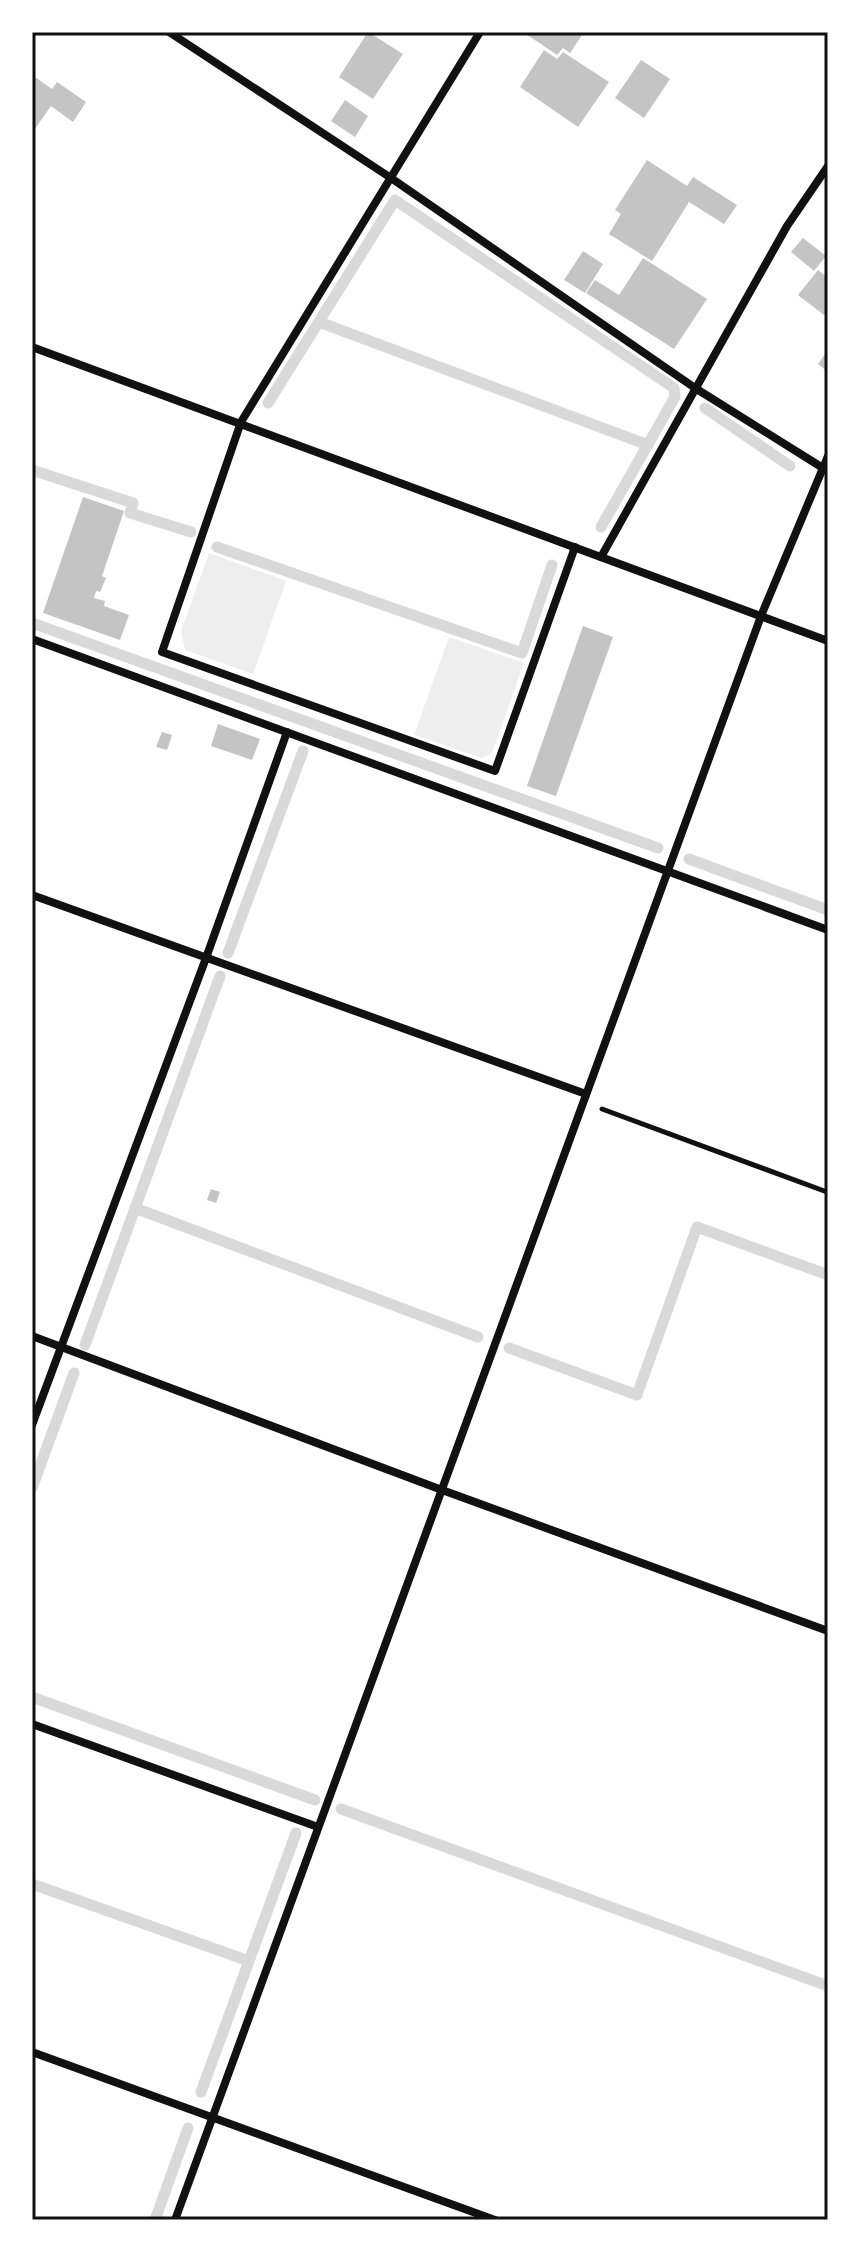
<svg xmlns="http://www.w3.org/2000/svg" width="860" height="2252" viewBox="0 0 860 2252" font-family="'Sofia Sans Condensed',sans-serif">
  <style>
    .green { fill: #eee }
    .lines { fill: none; stroke-linecap: round; stroke-linejoin: round }
    .stream { stroke: #d9d9d9; stroke-width: 11 }
    .building { fill: #c4c4c4 }
    .path { stroke: #111; stroke-width: 5 }
    .minor { stroke: #111; stroke-width: 8 }
    .neatline { fill: none; stroke: #111; stroke-width: 3 }
  </style>
  <rect width="100%" height="100%" fill="#fff"/>
  <g class="green">
    <polygon points="209,553 286,581 253,674 185,650 181,631"/>
    <polygon points="449,637 524,663 492,753 482,758 414,735"/>
  </g>
  <g class="lines">
    <g class="stream">
      <polyline points="319,322 648,445"/>
      <polyline points="268,403 395,200 674,388 675,397 601,527"/>
      <polyline points="705,408 790,466"/>
      <polyline points="32,470 133,503 130,513 191,532"/>
      <polyline points="217,547 522,653 552,565"/>
      <polyline points="32,623 658,848"/>
      <polyline points="689,859 828,910"/>
      <polyline points="228,953 303,751"/>
      <polyline points="135,1208 478,1337"/>
      <polyline points="85,1345 220,976"/>
      <polyline points="509,1348 637,1395 697,1227 828,1275"/>
      <polyline points="32,1488 74,1373"/>
      <polyline points="32,1697 315,1800"/>
      <polyline points="341,1809 828,1986"/>
      <polyline points="32,1884 249,1961"/>
      <polyline points="201,2092 296,1833"/>
      <polyline points="155,2220 188,2128"/>
    </g>
  </g>
  <g class="building">
    <polygon points="368,32 403,54 373,99 339,77"/>
    <polygon points="523,32 584,32 570,53 563,48 557,55"/>
    <polygon points="544,50 557,59 563,52 609,82 578,127 520,87"/>
    <polygon points="641,60 670,79 644,118 615,98"/>
    <polygon points="32,75 52,89 57,82 86,102 73,122 51,106 32,133"/>
    <polygon points="345,100 368,116 355,137 331,121"/>
    <polygon points="647,160 687,186 693,177 737,205 724,224 689,202 652,261 609,234 621,214 615,210"/>
    <polygon points="803,238 826,256 814,271 791,252"/>
    <polygon points="583,251 603,264 585,293 564,280"/>
    <polygon points="643,258 707,299 674,349 586,293 595,280 619,295"/>
    <polygon points="818,270 828,278 828,310 824,315 798,295"/>
    <polygon points="828,350 828,372 818,364"/>
    <polygon points="83,497 124,511 102,576 106,578 100,592 96,591 94,598 105,601 104,606 129,615 120,640 43,613"/>
    <polygon points="583,626 613,637 556,796 527,786"/>
    <polygon points="218,724 260,739 252,760 211,746"/>
    <polygon points="162,732 172,735 167,750 156,747"/>
    <polygon points="211,1189 220,1192 216,1203 207,1200"/>
  </g>
  <g class="lines">
    <polyline class="path" points="602,1109 827,1192"/>
    <g class="minor">
      <polyline points="169,32 391,178 695,388 823,468"/>
      <polyline points="480,32 241,422 162,652 495,771 575,547"/>
      <polyline points="32,347 828,641"/>
      <polyline points="601,557 787,226 828,166"/>
      <polyline points="32,639 828,930"/>
      <polyline points="32,895 586,1094"/>
      <polyline points="32,1336 442,1490 828,1631"/>
      <polyline points="32,1425 206,958 287,732"/>
      <polyline points="32,1724 318,1827"/>
      <polyline points="32,2052 495,2220"/>
      <polyline points="175,2220 761,616 828,456"/>
    </g>
  </g>
  <rect width="860" height="2252" fill="none" stroke="#ffffff" stroke-width="68"/>
  <rect x="34" y="34" width="792" height="2184" class="neatline"/>
</svg>
